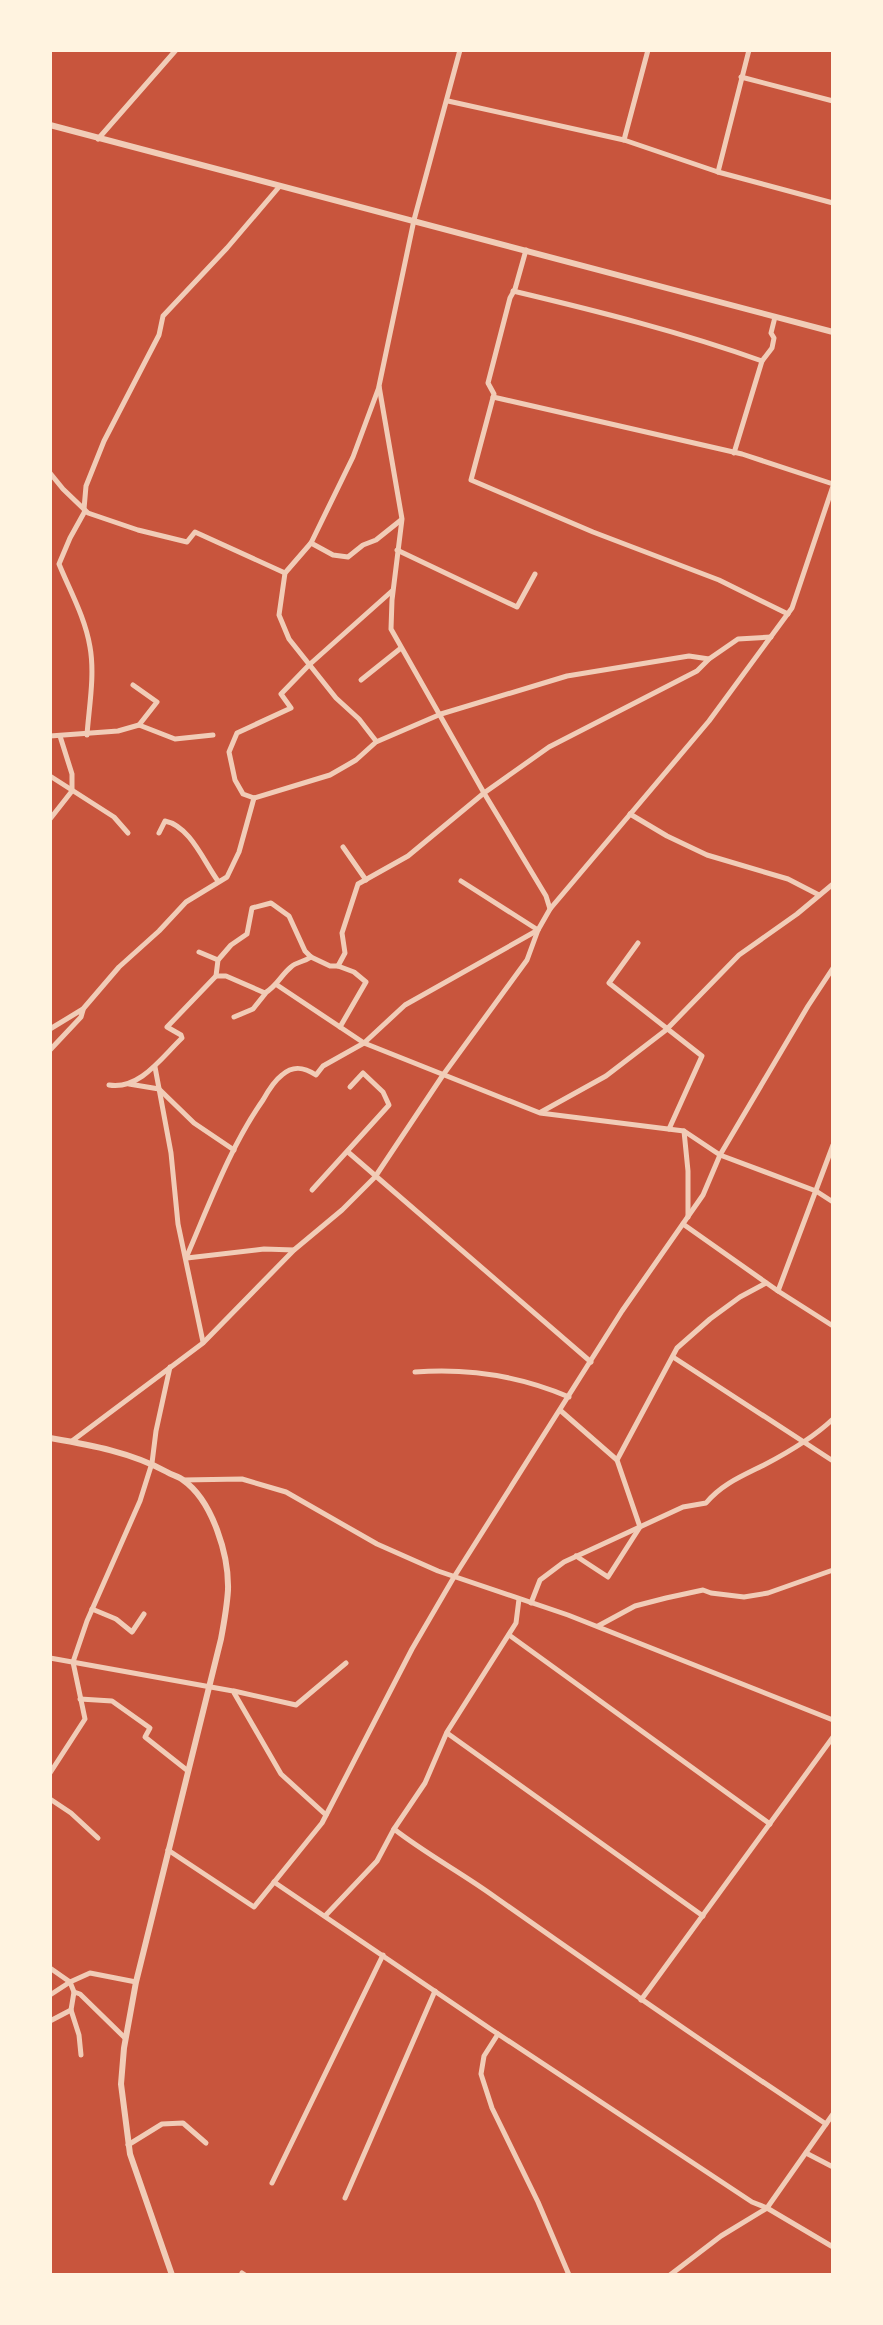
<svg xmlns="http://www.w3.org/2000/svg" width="883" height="2325" viewBox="0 0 883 2325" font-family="'DejaVu Sans',sans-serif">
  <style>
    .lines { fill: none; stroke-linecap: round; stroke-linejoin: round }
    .minor { stroke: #f1ccb7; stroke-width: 5 }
    .tertiary { stroke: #f1ccb7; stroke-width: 6 }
  </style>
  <rect width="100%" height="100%" fill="#c8553d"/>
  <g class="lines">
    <g class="minor">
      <polyline points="460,50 414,220 379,386 402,519 392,600 391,629 484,793 546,896 550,909"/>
      <polyline points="741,77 833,101"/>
      <polyline points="448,101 624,140 718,172 833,203"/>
      <polyline points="98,139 176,50"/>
      <polyline points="624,140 648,50"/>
      <polyline points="718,172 749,50"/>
      <polyline points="526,250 515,289 510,298 488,383 494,394 471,480 593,532 719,580 788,614"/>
      <path d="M 513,291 C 597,311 681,332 762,361 L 734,453"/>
      <polyline points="762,361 772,348 774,338 771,333 775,317"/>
      <polyline points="493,397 742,454 833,484"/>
      <polyline points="50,473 63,489 88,513 138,530 187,542 195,532 285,573"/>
      <polyline points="84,509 86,486 104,441 159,335 163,316 227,248 279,187"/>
      <path d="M 85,511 L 70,538 L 59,564 C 70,591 85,617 90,647 C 95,675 89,707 87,735"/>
      <polyline points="311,543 333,555 348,557 363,545 376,540 401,520"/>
      <polyline points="397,550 517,607 535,574"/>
      <polyline points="392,591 309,665 281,694 291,708 237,733 229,752 235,780 243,794 254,798 330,775 356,760 376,742 441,714 567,676 689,656 709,659"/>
      <polyline points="361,680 401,648"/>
      <polyline points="133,685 157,702 139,725"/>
      <polyline points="50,736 118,731 139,725 175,739 213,735"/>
      <polyline points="376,741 359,719 336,698 289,639 279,615 285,573 311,543 353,457 379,387"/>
      <polyline points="50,776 114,817 128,833"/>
      <polyline points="630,814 667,836 707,855 788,879 819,895"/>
      <polyline points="50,819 72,791 72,774 60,736"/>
      <path d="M 159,833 L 165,821 C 190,826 204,862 218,881"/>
      <polyline points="343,847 366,880"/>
      <polyline points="638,943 609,983 702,1056 669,1129"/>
      <polyline points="199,952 218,960"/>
      <polyline points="338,966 345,953 342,933 358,884 408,856 484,793 549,747 697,671 709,659 738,639 771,637"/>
      <path d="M 216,976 L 226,976 L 265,993 C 277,986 281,975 291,967 C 296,962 304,962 311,957"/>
      <polyline points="277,985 364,1043 540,1113 684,1131 720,1155 816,1191 833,1202"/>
      <polyline points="234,1017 253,1009 265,994"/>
      <polyline points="50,1029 83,1009 119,967 159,931 186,902 227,877 239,852 254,798"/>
      <polyline points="50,1050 81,1017 83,1010"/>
      <polyline points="155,1067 171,1153 178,1224 203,1342"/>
      <polyline points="129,1084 159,1089 194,1123 234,1150"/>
      <path d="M 109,1085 C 140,1090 162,1057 182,1038 L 181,1035 L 167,1027 L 216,976 L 218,960 L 231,945 L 247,934 L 252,908 L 271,903 L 289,916 L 305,951 L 311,957 L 330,966 L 338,966 L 354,972 L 366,982 L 340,1027"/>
      <polyline points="541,1112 606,1076 666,1030 739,955 797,914 833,884"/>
      <polyline points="684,1131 688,1171 688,1217"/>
      <polyline points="348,1152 591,1362"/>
      <polyline points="312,1190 389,1105 383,1092 363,1073 350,1087"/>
      <polyline points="683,1224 778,1291 833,1326"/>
      <path d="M 186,1258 C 209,1205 230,1147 263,1100 C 268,1091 274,1081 282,1075 C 293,1065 304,1067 316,1075 L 323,1066 L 364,1043 L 405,1005 L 538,930 L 461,881"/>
      <polyline points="187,1258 264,1249 294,1250"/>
      <polyline points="778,1291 833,1145"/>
      <polyline points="673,1357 833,1461"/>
      <path d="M 415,1372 C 468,1368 520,1376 569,1397"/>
      <polyline points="561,1411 617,1460"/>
      <polyline points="72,1441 203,1343 294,1250 342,1210 375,1177 443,1075 527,960 538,930 550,909 709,721 792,608 833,486"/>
      <polyline points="183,1480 242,1479 286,1492 377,1544 438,1571 568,1615 833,1720"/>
      <polyline points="576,1556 608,1577 640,1527 617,1460 677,1348 710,1319 740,1297 766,1283"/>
      <path d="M 531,1603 L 540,1580 L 564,1562 L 683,1507 L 706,1503 C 722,1484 742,1476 764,1465 C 789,1452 813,1438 833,1419"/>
      <polyline points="92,1609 116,1619 132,1632 144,1614"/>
      <polyline points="598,1626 635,1606 666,1598 703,1590 711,1593 744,1597 768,1593 833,1570"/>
      <polyline points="509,1635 770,1824"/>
      <polyline points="50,1658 233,1691 281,1774 326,1815"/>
      <polyline points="234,1691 296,1705 346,1663"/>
      <polyline points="80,1699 112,1701 150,1728 145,1737 188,1771"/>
      <polyline points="447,1733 703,1916"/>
      <polyline points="50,1773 85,1719 73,1662 87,1621 140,1501 152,1463 156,1431 170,1367"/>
      <polyline points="50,1799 71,1813 98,1838"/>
      <path d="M 394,1829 C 426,1854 462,1873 495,1897 C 604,1974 714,2050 826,2124"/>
      <polyline points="168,1850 254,1907 322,1823 412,1649 454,1577 622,1311 703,1195 720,1155 808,1006 833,968"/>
      <polyline points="274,1882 492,2030 752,2202 767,2208 833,2247"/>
      <polyline points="325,1916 377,1861 394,1829 425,1783 447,1732 516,1623 519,1599"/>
      <polyline points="50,1968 70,1982 74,1992 80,1994 125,2038"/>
      <polyline points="50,1995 70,1982 90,1973 136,1982"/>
      <polyline points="641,2000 833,1737"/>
      <polyline points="71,2010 79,2035 81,2055"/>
      <polyline points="50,2021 71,2010 74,1992"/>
      <polyline points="498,2034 484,2056 481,2074 492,2108 538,2202 569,2275"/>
      <polyline points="128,2145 162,2124 183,2123 206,2143"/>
      <polyline points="806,2153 833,2167"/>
      <polyline points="272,2183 383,1955"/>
      <polyline points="345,2198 435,1991"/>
      <polyline points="242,2273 245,2275"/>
      <polyline points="670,2275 721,2236 767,2208 833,2114"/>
    </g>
    <g class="tertiary">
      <polyline points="50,125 833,332"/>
      <path d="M 50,1438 C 90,1445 131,1452 167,1472 C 172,1475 179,1477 183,1480 C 213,1501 229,1556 228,1590 C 227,1606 224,1623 221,1639 L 136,1982 L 124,2048 L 121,2084 L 130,2154 L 172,2275"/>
    </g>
  </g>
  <rect width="883" height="2325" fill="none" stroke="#fff3e0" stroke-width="104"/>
</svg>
